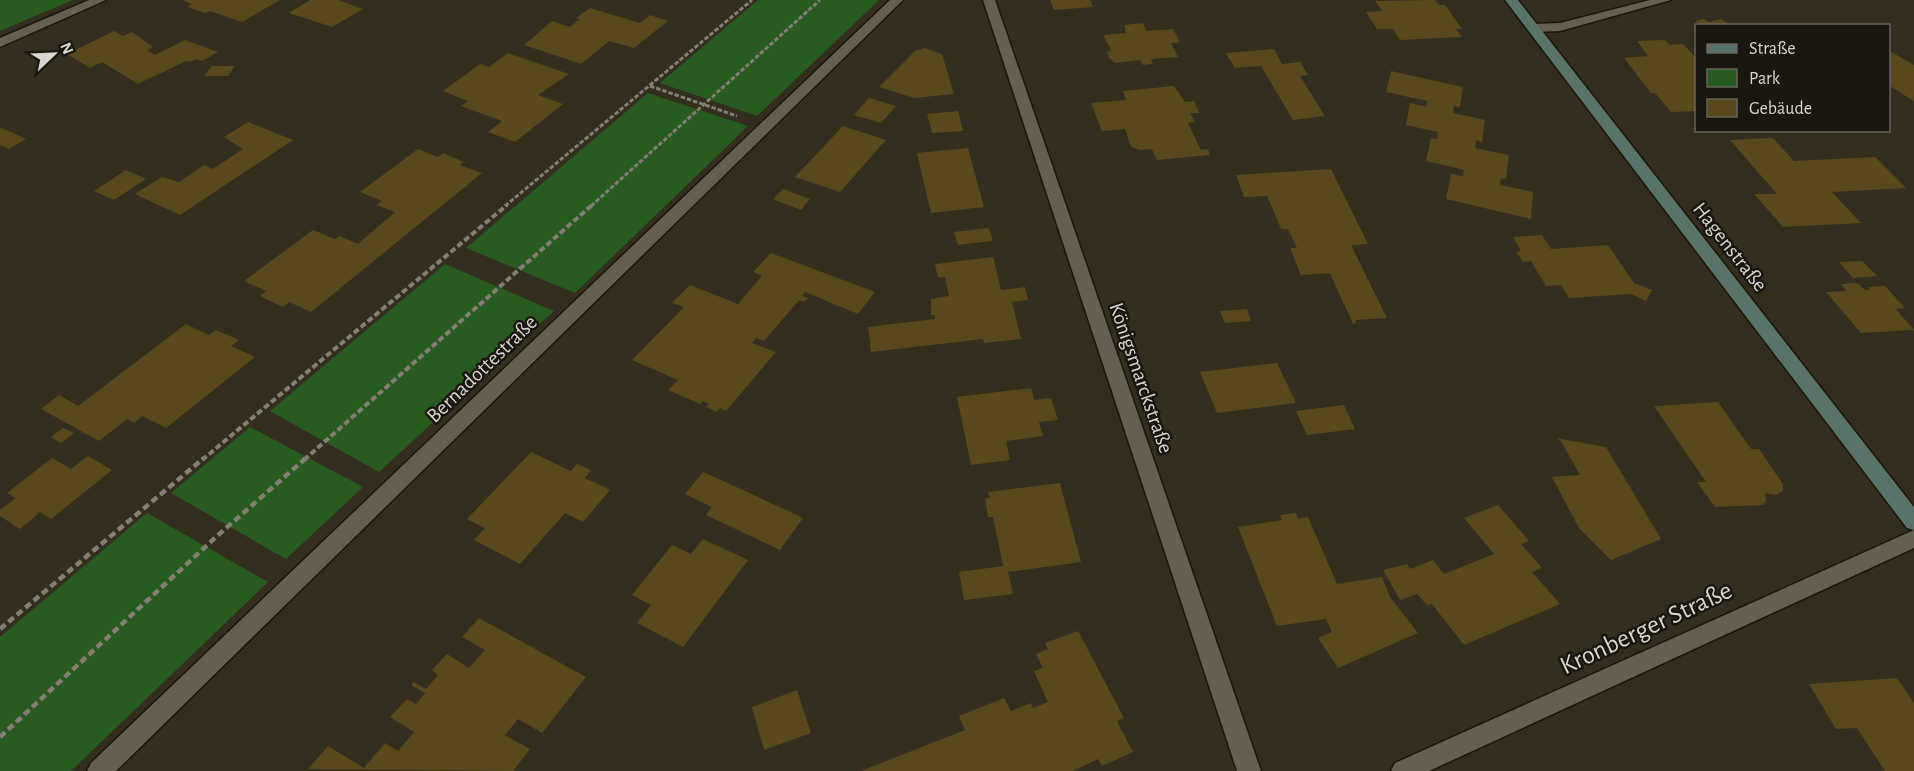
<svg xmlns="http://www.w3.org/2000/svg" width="1914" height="771" viewBox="0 0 1914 771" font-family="'Alegreya Sans',sans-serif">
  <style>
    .green { fill: #285b1f }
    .building { fill: #59481c }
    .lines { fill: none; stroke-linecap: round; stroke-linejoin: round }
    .street-casing { stroke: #1b1608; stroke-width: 3 }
    .secondary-casing { stroke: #1b1608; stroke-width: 3 }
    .path-far2 { stroke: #847f73; stroke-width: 3; stroke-dasharray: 4.5 2; stroke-linecap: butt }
    .path-far1 { stroke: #847f73; stroke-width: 4; stroke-dasharray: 6 3; stroke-linecap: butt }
    .path { stroke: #847f73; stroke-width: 4.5; stroke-dasharray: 7 4; stroke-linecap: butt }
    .street { fill: #655f4f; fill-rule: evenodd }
    .secondary { fill: #5a7368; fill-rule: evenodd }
    .labels { text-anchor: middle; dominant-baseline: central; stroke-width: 5; stroke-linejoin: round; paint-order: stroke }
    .street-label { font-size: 21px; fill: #d9d6cd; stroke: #191610 }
    .near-street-label { font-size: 26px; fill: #d9d6cd; stroke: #191610 }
  </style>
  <rect width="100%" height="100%" fill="#342e1f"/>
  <g class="green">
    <polygon points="0,0 73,0 0,31"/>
    <polygon points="758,0 879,0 757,116 660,83"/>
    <polygon points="648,93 748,126 575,293 466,248"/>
    <polygon points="445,264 554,311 379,472 270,411"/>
    <polygon points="250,427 363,487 286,559 171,493"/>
    <polygon points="147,513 268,582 71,771 0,771 0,637"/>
  </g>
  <g class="building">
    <polygon points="182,0 280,0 242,22 210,11 205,13 187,7 192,4"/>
    <polygon points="310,0 338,0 363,9 332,27 289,13"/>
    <polygon points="1050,0 1090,0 1093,7 1054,10"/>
    <polygon points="1435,0 1439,5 1445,5 1462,29 1456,29 1462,37 1400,40 1393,29 1377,29 1366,12 1382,11 1375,1"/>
    <polygon points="590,8 640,23 650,15 668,21 634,48 609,41 581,64 524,45 552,21 570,27 580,19 576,18"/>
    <polygon points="1704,19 1709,22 1721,19 1732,26 1701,26 1695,21"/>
    <polygon points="1143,23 1146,31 1173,29 1180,42 1171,43 1178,57 1151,59 1153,64 1143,65 1140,60 1115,63 1109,58 1107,52 1111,50 1103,35 1126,33 1124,25"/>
    <polygon points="114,31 123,36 132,32 153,47 147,50 155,55 185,40 218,52 202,61 196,59 190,62 186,61 138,84 102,62 90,68 67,54"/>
    <polygon points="1665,40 1670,45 1683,44 1696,58 1696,111 1671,112 1655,93 1651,93 1624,58 1648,56 1637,41"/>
    <polygon points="925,48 942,54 954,94 914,98 879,87 915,51"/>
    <polygon points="1274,49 1282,64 1300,62 1308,75 1300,76 1325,116 1293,120 1261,66 1235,68 1226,53"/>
    <polygon points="1888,50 1914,65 1914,101 1888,85"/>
    <polygon points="508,53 569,74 538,95 563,104 515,142 488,132 502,121 461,106 468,101 443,91 480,64 489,67"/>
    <polygon points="212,66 235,66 228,76 204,76"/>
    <polygon points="1391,71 1463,87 1460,107 1454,106 1453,113 1485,120 1482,142 1476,140 1475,148 1509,155 1506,179 1501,178 1500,185 1533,192 1531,219 1446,199 1451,174 1463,176 1464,170 1426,161 1431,138 1437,139 1438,132 1406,125 1410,103 1426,107 1427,101 1386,92"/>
    <polygon points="1174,86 1185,102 1194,101 1199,113 1190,113 1195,122 1188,123 1201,150 1208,149 1210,155 1157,160 1152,149 1140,150 1131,147 1125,129 1102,131 1091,103 1126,100 1123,91"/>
    <polygon points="869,98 896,106 881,123 854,115"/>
    <polygon points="958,111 963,131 932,133 927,114"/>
    <polygon points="248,122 293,140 180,215 135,194 162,177 179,182 204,165 213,169 243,149 224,137"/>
    <polygon points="843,126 886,140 840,192 795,177"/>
    <polygon points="0,127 26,139 9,149 0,145"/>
    <polygon points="1773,138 1794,161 1875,157 1906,188 1832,192 1861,223 1783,227 1754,194 1777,194 1730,140"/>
    <polygon points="968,148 984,207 931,213 917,153"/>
    <polygon points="418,149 438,157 443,153 464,162 460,165 482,173 311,312 289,302 283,307 260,296 266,291 244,281 313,230 335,239 340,236 358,244 395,212 376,205 382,201 360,192"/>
    <polygon points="1331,169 1368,244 1351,245 1387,318 1355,320 1356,323 1353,324 1330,273 1301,275 1290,248 1297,248 1288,229 1281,229 1267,196 1244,197 1236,175"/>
    <polygon points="126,170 146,179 114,200 94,191"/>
    <polygon points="783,189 810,199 801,210 773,199"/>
    <polygon points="989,228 993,241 958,245 954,232"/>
    <polygon points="1542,235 1551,249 1608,245 1634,283 1652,290 1646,301 1631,294 1569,298 1561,285 1546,286 1531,261 1523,262 1516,252 1521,251 1513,237"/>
    <polygon points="771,253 875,292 858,314 805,292 802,296 808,298 804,302 799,300 764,341 756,338 752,343 776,352 726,411 720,408 717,412 706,407 709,404 703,401 700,404 668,390 678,380 632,360 684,307 672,303 690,285 738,304 762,276 753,272"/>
    <polygon points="993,257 1001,290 1025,287 1028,300 1012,302 1021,339 984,343 983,339 871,352 868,327 935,319 935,315 931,315 931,299 949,296 945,277 938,278 935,264"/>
    <polygon points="1862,261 1877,276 1853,278 1839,262"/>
    <polygon points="1858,283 1865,290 1870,290 1868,287 1885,286 1905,308 1896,309 1914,330 1861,333 1826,292 1847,291 1841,284"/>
    <polygon points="1247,309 1251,321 1225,323 1220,311"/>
    <polygon points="186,324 209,335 216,330 239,340 231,346 255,357 166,428 142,416 134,423 127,419 99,441 41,409 59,395 78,406"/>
    <polygon points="1277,363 1296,403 1217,413 1200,372"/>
    <polygon points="1031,388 1034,400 1051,398 1058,420 1039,422 1043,436 1006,441 1010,460 971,465 957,397"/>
    <polygon points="1718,402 1751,449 1759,449 1783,484 1783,491 1776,495 1765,493 1766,501 1763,505 1715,507 1697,482 1706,482 1654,406"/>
    <polygon points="1344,405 1355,429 1307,435 1296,411"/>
    <polygon points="63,428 74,433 61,443 51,437"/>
    <polygon points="1556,438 1606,447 1661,539 1611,560 1579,528 1552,477 1580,475 1561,441"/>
    <polygon points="531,452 571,471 577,464 591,470 585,478 610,490 583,522 565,513 520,564 474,540 485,528 467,519"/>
    <polygon points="88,456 112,470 51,519 40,512 20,529 0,516 0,510 16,498 7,493 52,458 71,469"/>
    <polygon points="703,472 730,484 803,518 780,550 706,515 712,507 685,494"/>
    <polygon points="1060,483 1081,562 1008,572 1013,594 964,600 959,572 1003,566 993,517 988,517 985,498 990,498 988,492"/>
    <polygon points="1498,505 1529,541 1521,544 1542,568 1532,572 1560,604 1464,645 1432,604 1427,605 1417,594 1400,600 1383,570 1407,564 1410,569 1433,560 1444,574 1494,554 1464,518"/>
    <polygon points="1296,513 1298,519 1308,517 1337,584 1382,577 1390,597 1418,633 1338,668 1318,638 1332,632 1326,619 1277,626 1238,527 1282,520 1280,515"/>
    <polygon points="703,539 748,560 683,647 637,623 651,605 632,595 672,545 691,554"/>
    <polygon points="479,618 586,677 542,733 518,719 505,735 530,749 513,771 308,769 328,746 364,768 385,743 398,751 414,732 390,717 407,699 416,704 425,693 411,685 414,682 426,689 438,675 432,670 447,654 469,668 485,650 462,637"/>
    <polygon points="1078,631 1124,718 1117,721 1133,752 1102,766 1098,759 1073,771 861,771 965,730 959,716 1004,698 1011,711 1031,703 1033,708 1048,702 1034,671 1043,668 1036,654 1048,649 1045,643"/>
    <polygon points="1897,678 1914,703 1914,771 1885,771 1857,728 1836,729 1809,684"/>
    <polygon points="797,690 811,733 764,750 752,707"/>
  </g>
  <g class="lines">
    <g class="street-casing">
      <g id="street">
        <polygon points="89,0 106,0 0,47 0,38"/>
        <polygon points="890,0 903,0 116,771 87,771 91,763"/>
        <polygon points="983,0 995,0 1261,771 1237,771"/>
        <polygon points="1650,0 1671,0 1560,31 1533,32 1527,28 1533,24 1560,23"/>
        <polygon points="1914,530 1914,548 1429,771 1391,771 1395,763"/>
      </g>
    </g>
    <g class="secondary-casing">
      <polygon id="secondary" points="1505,0 1518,0 1914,507 1914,530 1907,528"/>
    </g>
    <g class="path-far2">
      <polyline points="650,86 737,116"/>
      <polyline points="505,206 752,0"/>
      <polyline points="591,206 820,0"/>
    </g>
    <g class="path-far1">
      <polyline points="202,460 507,205"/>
      <polyline points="304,460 592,205"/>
    </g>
    <g class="path">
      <polyline points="0,629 204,458"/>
      <polyline points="0,737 217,536 306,458"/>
    </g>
    <use href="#street" class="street"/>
    <use href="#secondary" class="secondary"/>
  </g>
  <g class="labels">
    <g class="street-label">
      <text transform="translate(1730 247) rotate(52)">Hagenstraße</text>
      <text transform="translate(482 369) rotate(-44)">Bernadottestraße</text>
      <text transform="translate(1141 378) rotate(71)">Königsmarckstraße</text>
    </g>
    <g class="near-street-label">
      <text transform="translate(1646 628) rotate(-25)">Kronberger Straße</text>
    </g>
  </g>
  <rect x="1695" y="24" width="195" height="108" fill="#191610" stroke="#66635c" stroke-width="1.5"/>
  <rect x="1707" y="44" width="30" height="9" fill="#5a7368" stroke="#66635c" stroke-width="1.5"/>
  <text x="1749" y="54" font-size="18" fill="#d9d6cd">Straße</text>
  <rect x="1707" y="69" width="30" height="18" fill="#285b1f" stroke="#66635c" stroke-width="1.5"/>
  <text x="1749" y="84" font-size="18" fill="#d9d6cd">Park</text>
  <rect x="1707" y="99" width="30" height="18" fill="#59481c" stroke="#66635c" stroke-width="1.5"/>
  <text x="1749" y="114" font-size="18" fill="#d9d6cd">Gebäude</text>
  <g transform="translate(54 54) rotate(67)" stroke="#191610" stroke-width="4.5" paint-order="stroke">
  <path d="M0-4.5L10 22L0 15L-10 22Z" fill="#d9d6cd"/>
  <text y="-9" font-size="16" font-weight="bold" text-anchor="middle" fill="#d9d6cd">N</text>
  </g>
</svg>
